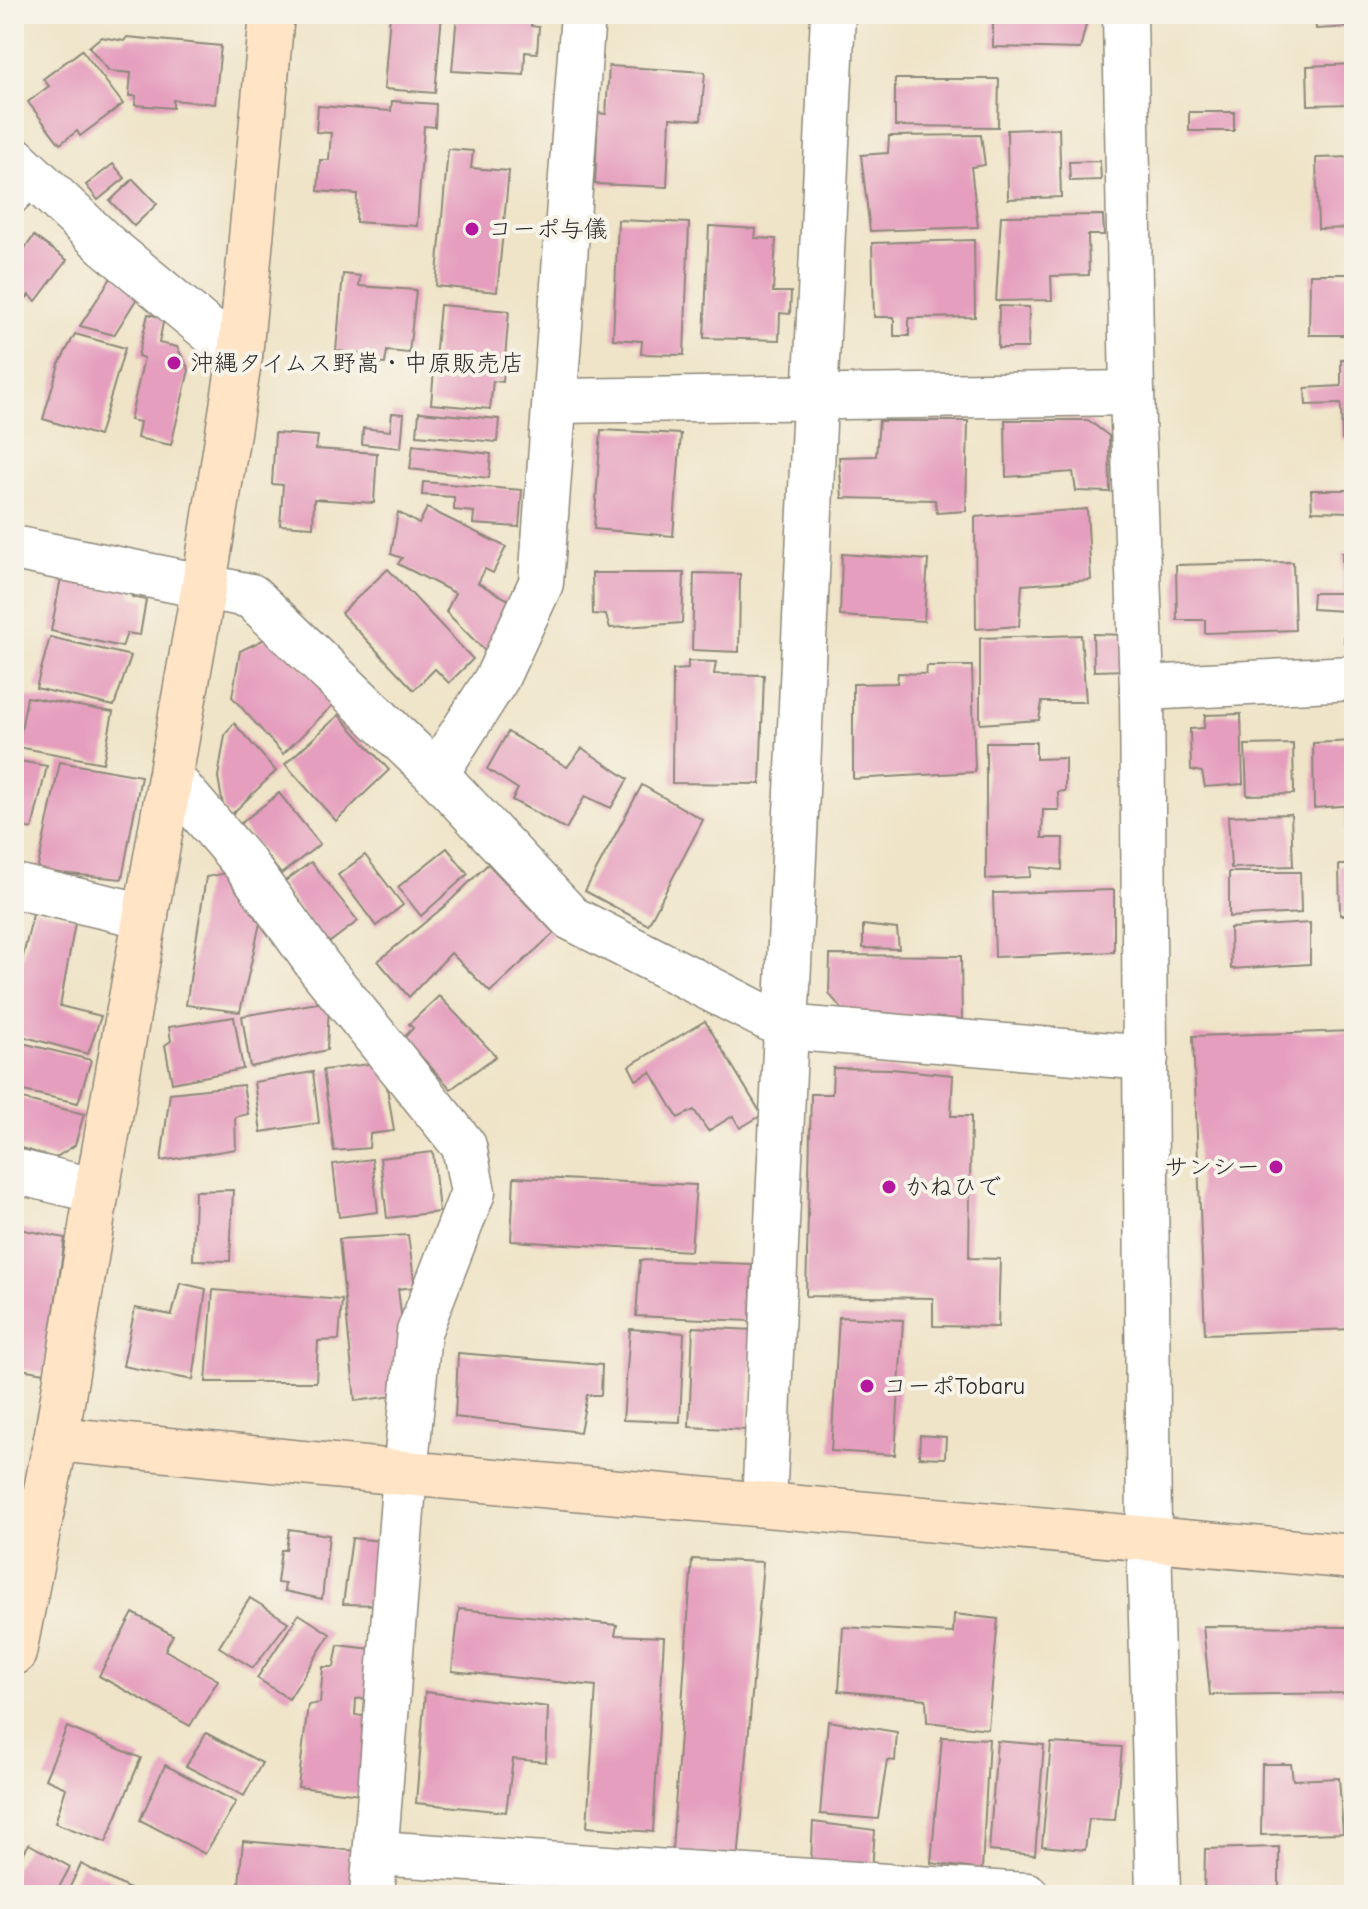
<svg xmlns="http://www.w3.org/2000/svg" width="1368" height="1909" viewBox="0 0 1368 1909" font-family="'Comic Neue','Klee One',sans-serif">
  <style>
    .building { fill: #e59ebd }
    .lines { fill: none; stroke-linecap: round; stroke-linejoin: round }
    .lane-casing { stroke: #8d887a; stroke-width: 31 }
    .street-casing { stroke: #8d887a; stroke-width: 47 }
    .secondary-casing { stroke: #8d887a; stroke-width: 47 }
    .lane { stroke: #fff; stroke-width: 28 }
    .street { stroke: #fff; stroke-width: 44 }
    .secondary { stroke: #ffe4c6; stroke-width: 44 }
    .poi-dot { fill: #b5179e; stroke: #f7f3e8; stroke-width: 3 }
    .labels { text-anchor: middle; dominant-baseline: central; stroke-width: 8; stroke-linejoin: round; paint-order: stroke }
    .poi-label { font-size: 24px; fill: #2b2b2b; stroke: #f7f3e8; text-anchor: start }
  </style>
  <rect width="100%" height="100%" fill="#f7f3e8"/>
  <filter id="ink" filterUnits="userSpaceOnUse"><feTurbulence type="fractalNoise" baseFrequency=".0125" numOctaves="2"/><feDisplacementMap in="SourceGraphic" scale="16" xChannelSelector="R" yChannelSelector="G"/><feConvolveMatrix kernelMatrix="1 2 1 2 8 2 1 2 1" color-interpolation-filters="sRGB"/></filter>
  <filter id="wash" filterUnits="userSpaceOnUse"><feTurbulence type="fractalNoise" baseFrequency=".006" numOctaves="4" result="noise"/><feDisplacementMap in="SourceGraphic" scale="32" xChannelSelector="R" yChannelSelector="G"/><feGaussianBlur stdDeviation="1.8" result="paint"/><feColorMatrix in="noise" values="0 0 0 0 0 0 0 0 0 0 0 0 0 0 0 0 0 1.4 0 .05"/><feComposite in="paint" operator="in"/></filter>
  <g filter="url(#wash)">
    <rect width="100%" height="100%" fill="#efe4c8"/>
    <g id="blocks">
      <g class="building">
        <polygon points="390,14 442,14 435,93 384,89"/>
        <polygon points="457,14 532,14 531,26 539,27 537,53 525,52 524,75 452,71"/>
        <polygon points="993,14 1084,14 1086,25 1080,49 993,47"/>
        <polygon points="1315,14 1353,14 1353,27 1316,29"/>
        <polygon points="101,37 124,41 127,37 221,46 215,104 173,100 173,108 135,105 136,96 129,96 131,73 109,71 89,47"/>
        <polygon points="82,50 123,104 80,136 77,131 60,144 28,102 49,86 43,79"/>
        <polygon points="1354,64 1354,104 1308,105 1307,66"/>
        <polygon points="609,66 705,72 701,120 670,118 667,187 595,184 598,113 606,114"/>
        <polygon points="895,79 999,79 998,127 895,126"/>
        <polygon points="392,101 436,104 435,127 424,126 417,226 356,222 357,194 318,191 320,160 329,160 331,133 316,132 318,106 391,111"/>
        <rect x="1189" y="112" width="45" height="19"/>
        <polygon points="1059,128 1061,197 1008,199 1007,130"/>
        <polygon points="981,135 985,165 971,167 978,227 870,231 861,155 888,153 889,136"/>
        <polygon points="448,149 473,151 471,168 509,171 497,292 436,286"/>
        <polygon points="1354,157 1354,228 1318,229 1316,158"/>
        <polygon points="1100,161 1101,180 1070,181 1069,162"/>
        <polygon points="113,164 125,178 98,200 86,185"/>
        <polygon points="133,179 157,204 134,226 110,201"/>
        <polygon points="1103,215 1104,235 1088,235 1089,275 1051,276 1052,300 996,301 1001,216"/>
        <polygon points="618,220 689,223 684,355 641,354 642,341 613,339"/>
        <polygon points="709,226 756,229 755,238 776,239 773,292 791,292 790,314 780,313 779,340 704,338"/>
        <polygon points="34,236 67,260 36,301 29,295 14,314 14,250 20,255"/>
        <polygon points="974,240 975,317 909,318 909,336 894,336 894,317 874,317 872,243"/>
        <polygon points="114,273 139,295 114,335 80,326"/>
        <polygon points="343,274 360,276 359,286 416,290 409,353 387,351 385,364 364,362 365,354 336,351"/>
        <polygon points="1310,274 1354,274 1354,335 1309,335"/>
        <polygon points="440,305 509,311 503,382 493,381 490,409 431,404"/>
        <polygon points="999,306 1029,307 1028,348 998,348"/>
        <polygon points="148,314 164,318 159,343 177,347 189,370 171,445 137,438 140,422 130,420 144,358 138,356"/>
        <polygon points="75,334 125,348 99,436 43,419 59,364"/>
        <polygon points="1341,359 1354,359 1354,440 1342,440 1341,404 1306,405 1305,388 1341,386"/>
        <polygon points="419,412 499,419 497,442 417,435"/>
        <polygon points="392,413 404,414 401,448 362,444 363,428 390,431"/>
        <polygon points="1005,420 1088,420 1109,436 1110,492 1076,491 1073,472 1006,477"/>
        <polygon points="879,421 968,421 966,511 937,513 935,500 842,498 839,457 876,456"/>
        <polygon points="601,430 681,434 673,536 594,529"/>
        <polygon points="275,433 318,436 316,449 377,453 374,503 314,499 313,527 280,525 283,485 272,484"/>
        <polygon points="413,445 491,454 489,478 410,469"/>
        <polygon points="423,482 522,490 519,527 473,524 474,512 454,510 454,497 422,495"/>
        <polygon points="1311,490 1354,490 1354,512 1312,511"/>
        <polygon points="427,508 506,547 493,573 485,569 478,583 509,600 485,651 446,612 455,593 398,564 402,558 391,554 398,512 419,524"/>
        <polygon points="1087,509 1091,580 1022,585 1019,626 976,629 975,517"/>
        <polygon points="1342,553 1354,553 1354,643 1344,643 1344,611 1312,609 1313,593 1343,593"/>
        <polygon points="842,554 928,560 924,621 840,616"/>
        <polygon points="1293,562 1295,630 1205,633 1205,620 1177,620 1176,565"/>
        <polygon points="388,569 473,659 449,683 435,669 414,690 341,613"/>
        <polygon points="62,572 131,589 132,597 146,600 140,635 127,633 122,647 51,631"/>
        <polygon points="592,573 684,573 682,623 610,628 606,615 593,614"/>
        <polygon points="694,573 740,574 739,652 692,650"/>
        <polygon points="1093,634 1127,635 1128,670 1094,671"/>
        <polygon points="1081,635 1086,702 1042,702 1039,720 980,724 980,638"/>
        <polygon points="271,636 337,701 283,754 232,697 240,651"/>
        <polygon points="50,637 131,656 114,706 36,688"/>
        <polygon points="688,661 716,662 714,674 764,675 760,784 672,783 673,670 688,669"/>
        <polygon points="927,666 972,666 975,772 853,779 853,684 897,683 898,673 926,674"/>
        <polygon points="27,697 113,712 103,763 18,747"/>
        <polygon points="1241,714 1243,784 1205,787 1202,772 1191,770 1190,729 1204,728 1205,715"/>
        <polygon points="339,715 389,770 336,821 285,764"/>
        <polygon points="234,723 276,771 230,816 224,812 218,777 225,735"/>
        <polygon points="508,732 567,767 582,748 628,779 611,808 585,796 566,829 512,800 518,789 487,769"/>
        <polygon points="1354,741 1354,805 1314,808 1313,743"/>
        <polygon points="986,742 1036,742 1036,759 1065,758 1065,791 1058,792 1059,810 1043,810 1042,838 1063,838 1062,870 1031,867 1030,877 986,879"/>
        <polygon points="1293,744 1294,794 1247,795 1245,745"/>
        <polygon points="14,760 47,766 32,829 14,825"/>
        <polygon points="60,762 141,776 122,879 37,871"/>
        <polygon points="642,785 703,820 648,925 585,891"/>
        <polygon points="279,793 320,844 281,874 240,824"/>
        <polygon points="1345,810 1354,810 1354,859 1346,859"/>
        <polygon points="1291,814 1293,866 1231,868 1228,816"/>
        <polygon points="447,848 468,874 421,916 398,887"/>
        <polygon points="365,855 403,905 376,926 338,875"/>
        <polygon points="311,862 358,921 326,945 281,884"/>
        <polygon points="488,864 554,933 490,992 451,953 409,997 378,961 446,905"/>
        <polygon points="1339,865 1354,865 1354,915 1340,915"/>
        <polygon points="236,871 263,910 240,1012 186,1005 206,877"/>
        <polygon points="1229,872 1300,872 1301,913 1229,917"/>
        <polygon points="1114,890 1114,952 995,957 993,893"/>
        <polygon points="34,910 76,918 60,1006 101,1016 88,1054 14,1034 14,994"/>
        <polygon points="1310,923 1310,964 1231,969 1230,928"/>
        <polygon points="863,925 897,929 899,949 863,948"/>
        <polygon points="830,955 961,956 962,1019 848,1016 829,994"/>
        <polygon points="439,996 496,1056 451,1089 404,1038 413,1028 409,1024"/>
        <polygon points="329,1001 327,1050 250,1067 242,1016"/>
        <polygon points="234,1017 243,1069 172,1083 165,1045 171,1041 169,1027"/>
        <polygon points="705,1021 762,1115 740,1128 733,1116 708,1131 694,1110 678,1118 651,1072 636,1080 629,1066"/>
        <polygon points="1354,1031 1354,1329 1205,1334 1193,1036"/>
        <polygon points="14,1041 91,1060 78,1103 14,1089"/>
        <polygon points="383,1062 394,1131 370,1134 369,1148 334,1151 323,1070"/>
        <polygon points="833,1068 892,1069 953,1075 951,1116 971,1116 969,1258 1000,1259 998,1327 933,1326 933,1298 806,1296 811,1094 832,1094"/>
        <polygon points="313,1072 319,1123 261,1132 254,1082"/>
        <polygon points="243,1085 248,1114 235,1117 236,1149 161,1161 170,1093"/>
        <polygon points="14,1097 84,1114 75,1145 55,1158 14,1146"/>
        <polygon points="433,1152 439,1212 387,1218 380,1158"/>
        <polygon points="372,1159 378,1212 339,1217 333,1164"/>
        <polygon points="514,1177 696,1185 691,1251 511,1241"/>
        <polygon points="233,1190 230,1261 193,1260 195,1191"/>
        <polygon points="14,1228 65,1238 45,1373 14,1368"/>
        <polygon points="408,1235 415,1287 398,1289 411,1394 355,1401 339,1239"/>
        <polygon points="640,1260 752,1264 750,1321 636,1316"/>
        <polygon points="180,1283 206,1289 193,1380 123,1366 135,1308 172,1315"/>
        <polygon points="213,1290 342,1300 339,1340 318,1341 316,1382 206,1382"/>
        <polygon points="839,1317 903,1320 895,1455 831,1451"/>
        <polygon points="693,1327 753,1330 747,1430 689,1427"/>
        <polygon points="630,1329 684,1333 680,1422 623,1420"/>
        <polygon points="458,1353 602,1365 601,1395 587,1395 580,1432 455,1417"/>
        <polygon points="920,1435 946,1437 945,1458 919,1457"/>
        <polygon points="289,1529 329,1535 322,1599 284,1591 285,1584 277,1583 281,1550 286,1550"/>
        <polygon points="352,1538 390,1542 382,1605 343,1604"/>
        <polygon points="692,1559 763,1562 738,1862 672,1851"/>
        <polygon points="250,1598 288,1622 253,1668 219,1647"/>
        <polygon points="459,1609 617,1625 615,1635 664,1637 653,1832 587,1827 596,1686 452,1671"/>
        <polygon points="133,1613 173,1635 165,1650 218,1680 190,1726 99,1676"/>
        <polygon points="299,1614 330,1634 289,1699 257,1678"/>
        <polygon points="954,1614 998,1619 988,1729 927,1722 926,1699 839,1691 843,1627 953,1633"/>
        <polygon points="1203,1626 1354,1627 1354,1693 1210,1695"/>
        <polygon points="338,1645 380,1650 376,1697 356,1699 355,1715 378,1718 370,1795 298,1787 308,1705 320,1703 323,1667 334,1667"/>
        <polygon points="425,1692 548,1707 546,1762 513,1759 506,1812 416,1803"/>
        <polygon points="828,1721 897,1732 895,1761 887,1760 878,1819 820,1814"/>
        <polygon points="67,1727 141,1758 106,1842 55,1823 66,1788 45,1779"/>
        <polygon points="206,1733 262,1763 244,1796 186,1766"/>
        <polygon points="942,1737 989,1739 982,1870 931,1863"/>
        <polygon points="997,1741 1044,1745 1035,1855 989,1851"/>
        <polygon points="1051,1743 1122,1747 1115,1820 1089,1819 1085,1850 1042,1846"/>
        <polygon points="1262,1764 1291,1764 1293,1780 1339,1778 1343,1833 1261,1835"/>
        <polygon points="165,1765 236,1802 205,1854 140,1820"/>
        <polygon points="813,1822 875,1830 872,1869 811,1861"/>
        <polygon points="243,1841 359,1851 355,1895 238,1895"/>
        <polygon points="29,1844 70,1867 55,1895 14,1895 14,1869"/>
        <polygon points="1279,1847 1279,1895 1204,1895 1205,1849"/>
        <polygon points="81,1864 141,1895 66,1895"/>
      </g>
    </g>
  </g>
  <g filter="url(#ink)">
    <use href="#blocks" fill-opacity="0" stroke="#8d887a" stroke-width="2"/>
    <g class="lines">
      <g class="lane-casing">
        <polyline id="lane" points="14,200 36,178"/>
      </g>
      <g class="street-casing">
        <g id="street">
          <polyline points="1125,14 1132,393 1142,688 1149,1538 1158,1895"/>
          <polyline points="14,158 106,245 240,356"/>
          <polyline points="555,401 1132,393"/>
          <polyline points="14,548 251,596 436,774 571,918 785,1027 1146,1058"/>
          <polyline points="1142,688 1354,678"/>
          <polyline points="436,774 497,678 541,583 583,14"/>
          <polyline points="171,778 245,864 320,968 464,1146 473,1192 419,1332 405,1473 372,1895"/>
          <polyline points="14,886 146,916"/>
          <polyline points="14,1171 97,1191"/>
          <polyline points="764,1504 833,14"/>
          <polyline points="376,1853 1027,1895"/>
        </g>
      </g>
      <g class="secondary-casing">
        <g id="secondary">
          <polyline points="56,1439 405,1473 1354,1557"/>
          <polyline points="14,1653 56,1439 97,1191 204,585 240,356 272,14"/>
        </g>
      </g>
      <use href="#lane" class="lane"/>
      <use href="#street" class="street"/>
      <use href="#secondary" class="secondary"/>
    </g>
  </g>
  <g class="poi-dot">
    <circle cx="472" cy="229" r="8"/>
    <circle cx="174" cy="363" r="8"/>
    <circle cx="1276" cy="1167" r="8"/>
    <circle cx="889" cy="1187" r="8"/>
    <circle cx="867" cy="1386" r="8"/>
  </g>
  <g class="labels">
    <g class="poi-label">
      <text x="488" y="229">コーポ与儀</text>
      <text x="190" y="363">沖縄タイムス野嵩・中原販売店</text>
      <text x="1260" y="1167" text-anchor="end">サンシー</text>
      <text x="905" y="1187">かねひで</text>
      <text x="883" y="1386">コーポTobaru</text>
    </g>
  </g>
  <rect width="1368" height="1909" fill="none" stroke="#f7f3e8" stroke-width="48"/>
</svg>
